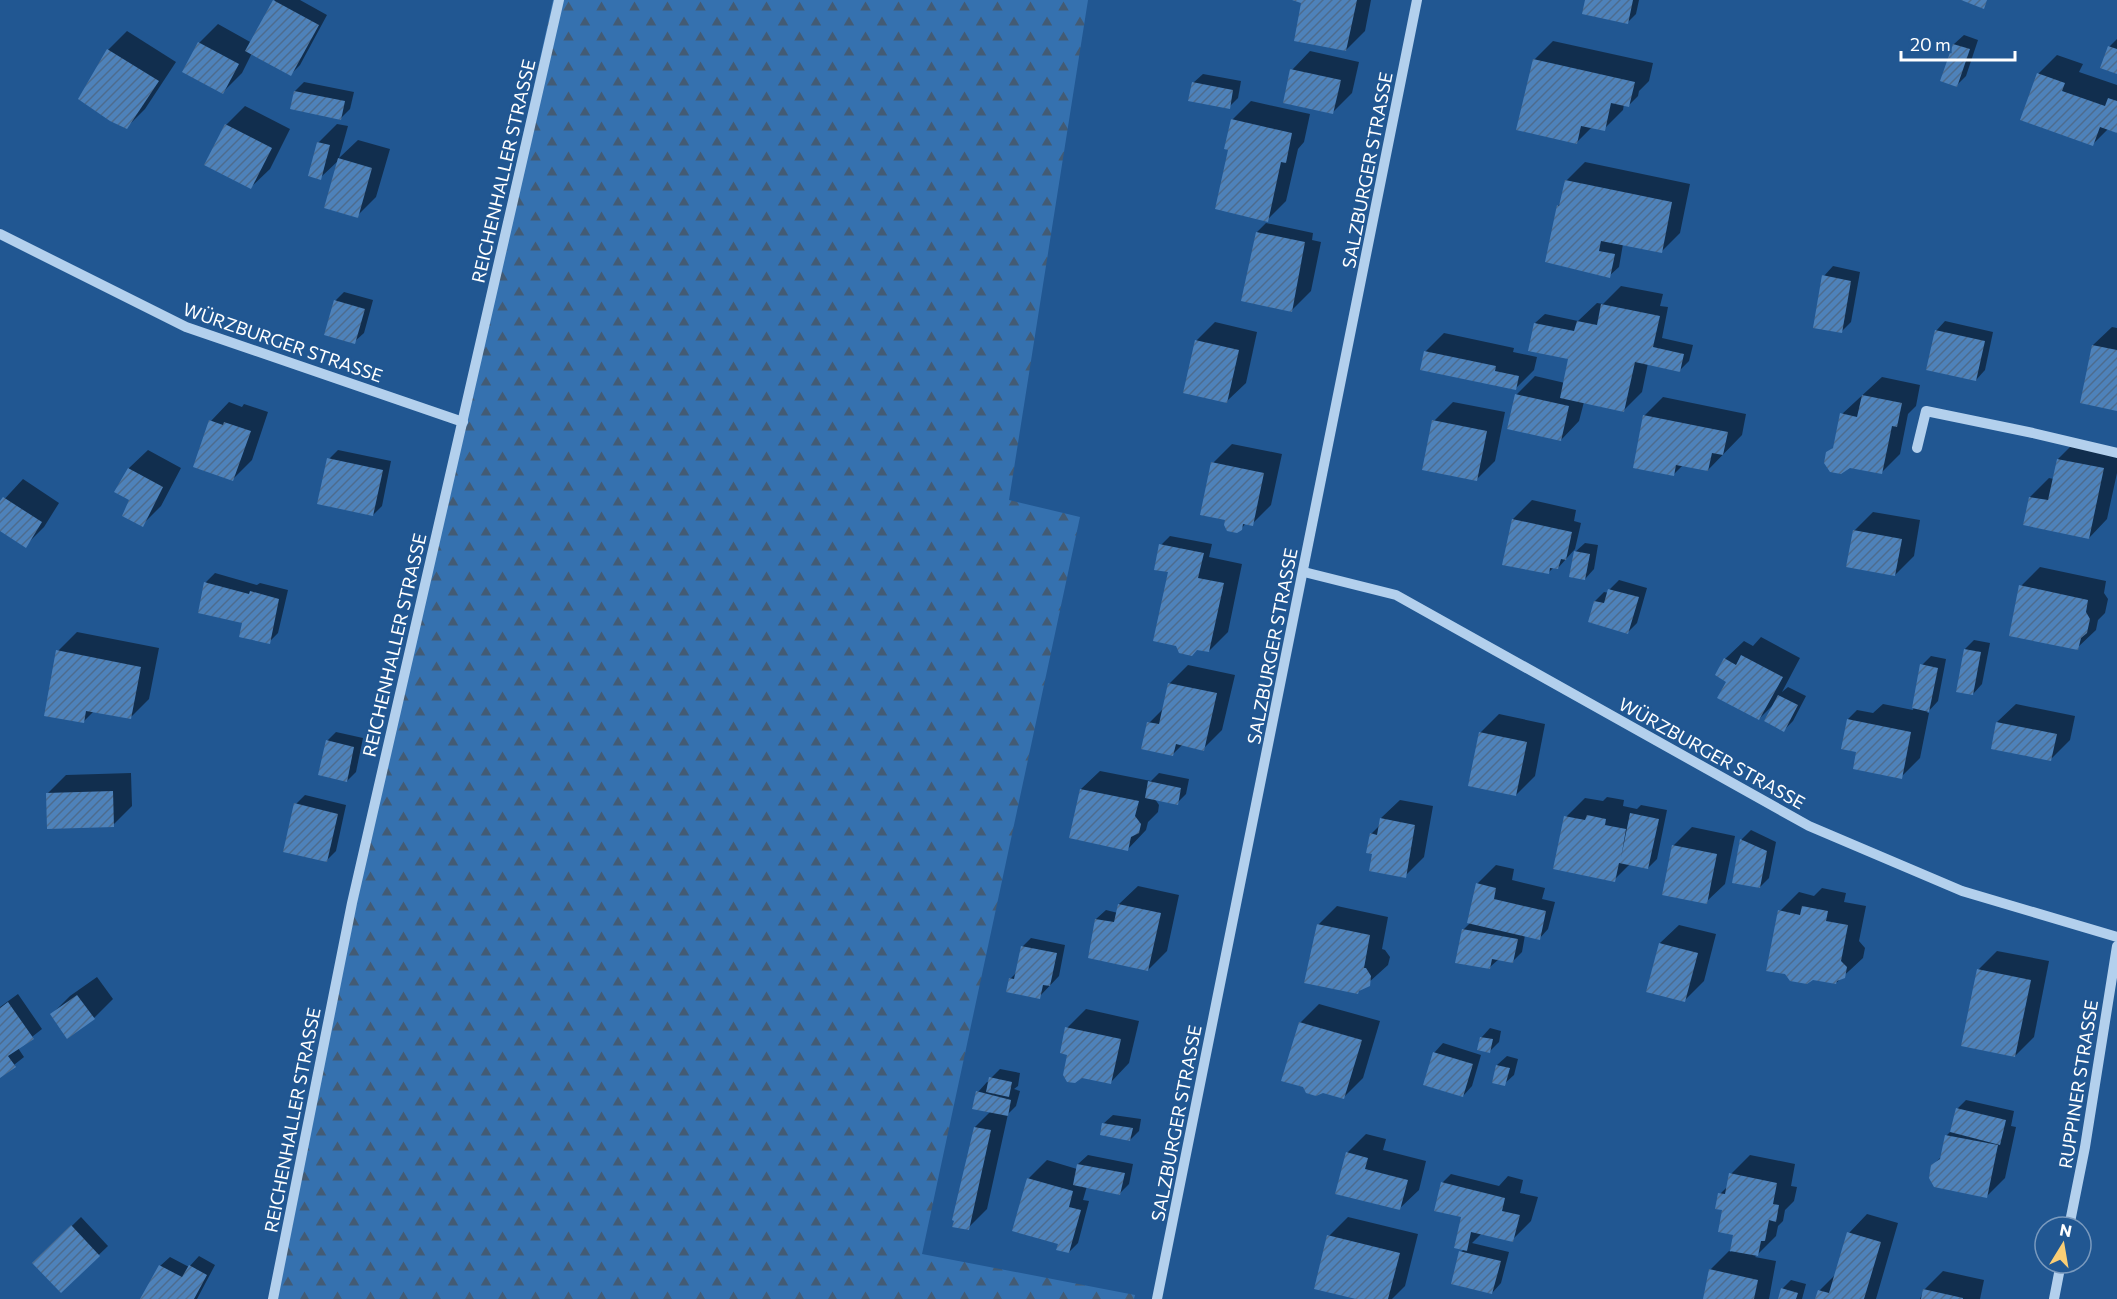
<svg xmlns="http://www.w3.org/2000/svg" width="2117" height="1299" viewBox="0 0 2117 1299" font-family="Commissioner,sans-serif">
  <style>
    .forest { fill: url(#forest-firs) }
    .shadow { fill: #0007 }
    .building { fill: url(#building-hatch) }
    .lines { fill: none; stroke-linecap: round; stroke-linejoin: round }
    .minor { stroke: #b3d0ed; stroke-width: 10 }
    .labels { text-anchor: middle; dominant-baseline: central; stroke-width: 4.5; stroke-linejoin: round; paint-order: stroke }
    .street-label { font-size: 18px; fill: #fff; stroke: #215792 }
  </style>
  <defs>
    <pattern id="forest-firs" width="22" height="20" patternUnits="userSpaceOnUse" patternTransform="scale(1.5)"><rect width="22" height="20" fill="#3571af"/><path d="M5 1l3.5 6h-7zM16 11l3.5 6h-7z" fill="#435b74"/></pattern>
    <pattern id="building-hatch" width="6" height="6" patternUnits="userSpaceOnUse" patternTransform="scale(1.5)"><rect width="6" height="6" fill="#4e82ba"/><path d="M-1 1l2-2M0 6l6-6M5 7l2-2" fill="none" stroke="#4d6c8e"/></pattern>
  </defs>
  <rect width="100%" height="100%" fill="#215792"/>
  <polygon class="forest" points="553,0 1088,0 1009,500 1080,517 922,1254 1135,1295 1134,1299 272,1299 352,903"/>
  <g class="shadow">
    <polygon points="275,0 300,0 327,15 300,65 290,75 252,53 242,73 223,92 199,43 218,24 252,43"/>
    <polygon points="1295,0 1371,0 1365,31 1346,50 1303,2"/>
    <polygon points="1586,0 1639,0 1636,14 1627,23"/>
    <polygon points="127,31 176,62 145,109 126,128 108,50"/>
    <polygon points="1964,35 1978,40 1966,76 1957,85 1942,80 1954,44"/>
    <polygon points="2117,39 2117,73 2109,47"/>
    <polygon points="1553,41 1653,63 1649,81 1639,91 1638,96 1629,105 1624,104 1623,110 1604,129 1592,127 1577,142 1534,60"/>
    <polygon points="1310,51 1359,62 1352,93 1333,112 1292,70"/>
    <polygon points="2057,55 2083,64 2079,72 2117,85 2117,132 2108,129 2093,144 2038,74"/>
    <polygon points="1203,74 1241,81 1238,98 1229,107 1193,83"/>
    <polygon points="304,82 354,92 350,109 341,118 295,91"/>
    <polygon points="1251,101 1310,114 1304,142 1298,149 1286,201 1267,220 1230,149 1232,120"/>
    <polygon points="245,106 290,129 270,169 251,187 226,125"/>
    <polygon points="337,124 348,126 339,158 358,140 390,149 376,197 357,216 339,160 320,178 318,143"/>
    <polygon points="1585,162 1690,184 1680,233 1661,252 1623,244 1619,267 1609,276 1558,206 1562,202 1566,181"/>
    <polygon points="1266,223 1313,233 1312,240 1321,242 1311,291 1292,310 1257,232"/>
    <polygon points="1833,266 1860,272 1851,322 1842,331 1824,276"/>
    <polygon points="1621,286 1663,294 1660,306 1668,307 1662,338 1693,345 1689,361 1680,370 1648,363 1642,392 1624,410 1584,402 1579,421 1561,440 1516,395 1535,376 1565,383 1571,354 1535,323 1545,314 1578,321 1597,303 1603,304"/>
    <polygon points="344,292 373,300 364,333 354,342 335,301"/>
    <polygon points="1945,321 1993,332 1985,370 1976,380 1936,331"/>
    <polygon points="1215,322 1257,332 1246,383 1227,401 1196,341"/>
    <polygon points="2112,327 2117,328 2117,410 2093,345"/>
    <polygon points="1444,333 1514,348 1513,352 1537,357 1534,370 1515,389 1425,352"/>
    <polygon points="1882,377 1920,385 1916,406 1908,414 1900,454 1881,473 1828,453 1835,446 1842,414"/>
    <polygon points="1663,397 1746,414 1742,435 1708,470 1683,465 1674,474 1644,416"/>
    <polygon points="229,402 242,407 244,404 268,412 252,460 233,479 211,421"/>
    <polygon points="1453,402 1505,412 1495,461 1476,480 1434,421"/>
    <polygon points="2077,440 2117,449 2117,473 2107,519 2089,538 2030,497 2049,478 2054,479 2058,459"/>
    <polygon points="1232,444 1282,454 1271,505 1252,524 1246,523 1241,529 1226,519 1213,463"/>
    <polygon points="148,450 181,468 161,506 142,525 131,500 116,491 129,468"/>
    <polygon points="338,450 391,461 382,506 373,515 329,459"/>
    <polygon points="23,479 59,503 44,527 25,546 0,530 0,504"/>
    <polygon points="1532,500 1576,510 1574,521 1581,523 1575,549 1558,568 1554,567 1548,573 1513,519"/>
    <polygon points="1873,512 1920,520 1914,556 1895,575 1854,531"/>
    <polygon points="1170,536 1212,544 1209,557 1242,564 1228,632 1209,651 1170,571 1161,545"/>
    <polygon points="1585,543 1598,545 1594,569 1585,579 1575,552"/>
    <polygon points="2040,567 2106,581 2104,593 2108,599 2105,613 2098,620 2096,630 2077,648 2021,586"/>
    <polygon points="215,573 257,585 260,583 288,590 278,633 269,642 244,622 200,612 206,582"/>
    <polygon points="1619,580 1647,588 1637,623 1628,632 1595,601 1604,592 1609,593 1610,589"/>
    <polygon points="77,632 159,648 149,699 131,717 94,711 83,722 58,651"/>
    <polygon points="1761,637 1800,658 1782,692 1788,687 1806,696 1793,721 1784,730 1775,703 1759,719 1728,681 1725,659 1744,641 1753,646"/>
    <polygon points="1974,640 1990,643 1982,684 1973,694 1965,649"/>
    <polygon points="1931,656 1946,659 1938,701 1927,713 1929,713 1920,758 1901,777 1858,751 1848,719 1857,710 1873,713 1883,704 1913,710 1922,665"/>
    <polygon points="1188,665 1235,675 1222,730 1203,749 1183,744 1173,754 1149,723 1164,708 1169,684"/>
    <polygon points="2016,704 2075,716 2070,740 2051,759 1997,722"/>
    <polygon points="1499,714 1545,724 1535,776 1516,795 1480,733"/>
    <polygon points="336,732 363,738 356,772 347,781 327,741"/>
    <polygon points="1100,771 1151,781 1159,773 1189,779 1186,794 1177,803 1155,799 1159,805 1158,812 1148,822 1146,830 1128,849 1081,789"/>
    <polygon points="131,773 132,806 113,825 47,794 66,775"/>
    <polygon points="305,795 346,805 336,851 327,860 296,804"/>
    <polygon points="1607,797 1624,800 1623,806 1637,809 1641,805 1667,810 1657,859 1648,868 1630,864 1614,880 1566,817 1585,798 1603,801"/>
    <polygon points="1400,800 1433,806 1424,857 1405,876 1374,853 1371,834 1380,825 1381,818"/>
    <polygon points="1692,827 1735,836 1725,884 1706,902 1673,846"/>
    <polygon points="1751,830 1776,842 1769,878 1760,887 1733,882 1742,839"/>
    <polygon points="1496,865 1514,869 1512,880 1545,888 1542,899 1555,902 1548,929 1539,939 1525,935 1522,952 1513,961 1499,959 1490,967 1463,930 1470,923 1477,884"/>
    <polygon points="1138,886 1179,895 1167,951 1148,970 1096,919 1106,910 1118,913 1119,904"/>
    <polygon points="1822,888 1846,893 1844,902 1866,906 1859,941 1865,948 1863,958 1836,983 1780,911 1799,892 1814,896"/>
    <polygon points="1337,906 1388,917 1382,949 1385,950 1390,957 1388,965 1357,993 1318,925"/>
    <polygon points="1679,925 1716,934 1704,981 1685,1000 1660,943"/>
    <polygon points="1031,938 1065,945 1059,976 1039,997 1010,979 1017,972 1022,947"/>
    <polygon points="1997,951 2049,961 2034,1037 2015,1056 1978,970"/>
    <polygon points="97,977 113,999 94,1018 51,1015 70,996"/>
    <polygon points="18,994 42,1029 18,1048 24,1057 0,1076 0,1007"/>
    <polygon points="1319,1004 1380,1021 1363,1078 1344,1097 1300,1023"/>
    <polygon points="1086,1009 1139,1021 1129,1063 1111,1082 1069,1053 1067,1028"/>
    <polygon points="1490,1028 1501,1031 1499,1042 1490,1051 1481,1038"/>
    <polygon points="1443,1043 1481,1055 1472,1086 1463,1096 1434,1053"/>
    <polygon points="1507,1056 1518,1059 1514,1075 1504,1084 1497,1065"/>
    <polygon points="1000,1069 1020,1073 1018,1086 1014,1089 1020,1091 1016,1106 1008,1114 987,1209 968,1228 975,1127 991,1111 978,1092 987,1082 990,1083 991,1078"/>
    <polygon points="1966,1100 2014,1111 2011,1126 2016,1127 2005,1178 1986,1197 1932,1166 1942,1156 1947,1135 1952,1130 1957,1109"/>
    <polygon points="1113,1115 1141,1119 1139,1131 1130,1140 1103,1124"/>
    <polygon points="1366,1134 1386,1139 1383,1150 1426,1161 1419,1190 1400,1208 1347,1153"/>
    <polygon points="1088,1155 1133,1164 1129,1184 1120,1193 1087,1186 1083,1200 1089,1201 1078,1243 1069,1252 1060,1242 1028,1179 1047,1160 1077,1169 1078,1164"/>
    <polygon points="1750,1155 1795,1164 1791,1186 1797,1187 1794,1201 1785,1210 1783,1221 1778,1226 1776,1236 1755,1257 1776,1261 1769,1299 1704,1299 1710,1270 1729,1251 1731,1252 1735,1234 1724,1209 1720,1194 1729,1185 1731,1174"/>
    <polygon points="1451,1174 1499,1186 1508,1176 1523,1180 1520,1193 1538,1197 1531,1221 1512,1240 1482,1233 1472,1243 1509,1252 1501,1283 1492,1293 1461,1252 1464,1249 1463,1216 1442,1183"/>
    <polygon points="1867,1214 1898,1223 1876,1299 1817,1299 1819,1291 1837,1273 1849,1233"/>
    <polygon points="81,1217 108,1246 61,1291 34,1263"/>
    <polygon points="1348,1217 1418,1234 1405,1286 1392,1299 1362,1299 1329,1236"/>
    <polygon points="199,1256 215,1265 197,1299 142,1299 160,1266 170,1257 189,1267"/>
    <polygon points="1943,1271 1984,1280 1980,1299 1920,1299 1924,1290"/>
    <polygon points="1791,1280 1806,1284 1802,1299 1779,1299 1782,1289"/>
  </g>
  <g class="building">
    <polygon points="273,0 319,25 291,76 245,51"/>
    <polygon points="1292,0 1357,0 1346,51 1294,41 1301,3"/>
    <polygon points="1585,0 1633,0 1628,24 1582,14"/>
    <polygon points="1961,0 1987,0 1984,9"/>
    <polygon points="198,42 239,64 223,94 182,72"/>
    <polygon points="1953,44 1970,49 1957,87 1940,81"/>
    <polygon points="2108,46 2117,49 2117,74 2100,68"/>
    <polygon points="107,49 159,81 127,129 110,121 78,99"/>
    <polygon points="1533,59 1635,82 1629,107 1611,103 1605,131 1581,126 1577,144 1516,130"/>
    <polygon points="1290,69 1341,80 1333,114 1283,103"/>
    <polygon points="2037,73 2065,83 2062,91 2105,106 2108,98 2117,101 2117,133 2100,127 2093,146 2020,120"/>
    <polygon points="1192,82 1233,90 1230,109 1188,101"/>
    <polygon points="294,91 345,101 341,120 290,109"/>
    <polygon points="1231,119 1292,133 1286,163 1281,162 1268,222 1215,209 1228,150 1224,149"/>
    <polygon points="225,124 272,148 251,189 204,165"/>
    <polygon points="317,142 330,145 321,180 308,176"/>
    <polygon points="338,158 372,168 358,218 324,208"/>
    <polygon points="1565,180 1672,202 1662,253 1601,241 1599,251 1615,254 1610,278 1545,262 1557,205 1559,206"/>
    <polygon points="1256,232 1305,242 1292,312 1241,301"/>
    <polygon points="1822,275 1851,281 1842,333 1813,328"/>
    <polygon points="334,300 365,309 355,344 324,335"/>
    <polygon points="1601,304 1660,316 1653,347 1684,354 1680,372 1635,362 1624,412 1560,398 1568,359 1528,351 1534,323 1574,331 1577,321 1597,325"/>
    <polygon points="1935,330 1985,341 1976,381 1926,370"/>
    <polygon points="1195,340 1239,350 1227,403 1183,393"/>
    <polygon points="2092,345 2117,350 2117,411 2080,403"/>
    <polygon points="1424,351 1496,366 1495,371 1519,376 1516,390 1420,370"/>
    <polygon points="1515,394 1569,406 1561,441 1507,429"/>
    <polygon points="1862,395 1902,403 1897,427 1892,426 1882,474 1850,468 1841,474 1830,472 1824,463 1826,452 1833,448 1840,413 1857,417"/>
    <polygon points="1643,415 1728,432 1723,455 1712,453 1708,471 1676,465 1674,476 1633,468"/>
    <polygon points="209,420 223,425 224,422 251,431 233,481 193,467"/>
    <polygon points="1432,420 1487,431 1477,481 1422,470"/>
    <polygon points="327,458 383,470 373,516 317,504"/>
    <polygon points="2057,459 2104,468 2089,539 2023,525 2029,497 2048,500"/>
    <polygon points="1211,462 1264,473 1253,526 1243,524 1242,530 1237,533 1227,531 1224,525 1225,520 1200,515"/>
    <polygon points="128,468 163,487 143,527 122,516 129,500 114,492"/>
    <polygon points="3,497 42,522 26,548 0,531 0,501"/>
    <polygon points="1512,519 1572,532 1566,560 1561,559 1558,569 1550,568 1549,574 1502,565"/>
    <polygon points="1853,530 1902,539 1895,576 1846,567"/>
    <polygon points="1159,544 1204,553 1198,578 1224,583 1209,652 1197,650 1192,656 1179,653 1176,646 1153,641 1168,572 1154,570"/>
    <polygon points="1574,551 1590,554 1585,580 1569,577"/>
    <polygon points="204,582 249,594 250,591 279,599 270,644 239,637 242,623 198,613"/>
    <polygon points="2019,585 2088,600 2086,612 2090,619 2087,633 2081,638 2078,650 2009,636"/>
    <polygon points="1608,589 1639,597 1628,634 1588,622 1594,601 1604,603"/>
    <polygon points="1964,649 1981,652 1973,695 1956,692"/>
    <polygon points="56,650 141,667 131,719 86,711 84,723 44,716"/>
    <polygon points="1741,655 1783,677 1759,720 1717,698 1726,682 1715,675 1724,658 1736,665"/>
    <polygon points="1920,664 1938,668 1929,712 1912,708"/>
    <polygon points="1168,683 1217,693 1204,751 1176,744 1173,756 1141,749 1147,722 1159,724"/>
    <polygon points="1778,695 1798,705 1784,732 1764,721"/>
    <polygon points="1847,719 1911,732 1902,779 1853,769 1856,752 1841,749"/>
    <polygon points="1996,722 2057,734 2051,761 1991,749"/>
    <polygon points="1479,732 1527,742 1516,796 1468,786"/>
    <polygon points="326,740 354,747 347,782 318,775"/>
    <polygon points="1148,781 1181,788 1178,805 1145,798"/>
    <polygon points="1080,789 1139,801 1135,816 1141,824 1139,833 1131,837 1128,851 1069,838"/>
    <polygon points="113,791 114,827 47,829 46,793"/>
    <polygon points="294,803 338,814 327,862 283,852"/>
    <polygon points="1630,813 1659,819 1648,869 1619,863 1615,882 1553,869 1564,816 1585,820 1587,815 1606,819 1605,825 1626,829 1621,858"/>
    <polygon points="1380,818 1415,825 1406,878 1369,871 1372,854 1366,853 1370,833 1377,835"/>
    <polygon points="1740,839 1767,851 1760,888 1732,883"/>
    <polygon points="1672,845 1717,854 1707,904 1662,895"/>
    <polygon points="1476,883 1496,888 1494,899 1546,911 1540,940 1467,923"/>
    <polygon points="1118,904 1161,913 1148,971 1088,958 1095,919 1114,922"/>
    <polygon points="1802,906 1828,911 1826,921 1848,925 1841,961 1847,967 1845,978 1837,981 1836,984 1813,980 1807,984 1790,981 1785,974 1766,971 1778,910 1800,915"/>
    <polygon points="1317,924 1370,935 1364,968 1366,968 1371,976 1370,986 1359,991 1358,994 1304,983"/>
    <polygon points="1462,929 1518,939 1513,963 1492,959 1490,969 1455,963"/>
    <polygon points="1659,943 1698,953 1685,1002 1646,992"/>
    <polygon points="1021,946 1057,953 1050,986 1043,985 1040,999 1006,992 1009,978 1014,979"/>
    <polygon points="1977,969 2031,980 2015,1057 1961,1046"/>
    <polygon points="77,995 95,1019 67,1039 50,1014"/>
    <polygon points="8,1002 34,1039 8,1056 16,1067 0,1078 0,1008"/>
    <polygon points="1299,1022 1362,1040 1344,1099 1323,1093 1316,1096 1306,1093 1303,1087 1281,1081"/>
    <polygon points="1065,1027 1121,1039 1111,1084 1082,1078 1075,1083 1067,1082 1063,1075 1067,1055 1060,1053"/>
    <polygon points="1480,1037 1493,1039 1490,1053 1477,1050"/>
    <polygon points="1433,1052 1473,1064 1463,1097 1423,1085"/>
    <polygon points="1496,1065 1510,1068 1505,1086 1492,1083"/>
    <polygon points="989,1077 1012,1082 1009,1097 986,1092"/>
    <polygon points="976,1091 1011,1100 1008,1116 972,1109"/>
    <polygon points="1956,1108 2006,1120 2000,1145 1950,1132"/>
    <polygon points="1102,1123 1133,1128 1130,1141 1100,1135"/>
    <polygon points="974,1127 991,1130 969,1230 952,1227 954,1221 952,1220"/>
    <polygon points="1945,1135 1998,1145 1987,1198 1934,1187 1929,1178 1931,1165 1940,1159"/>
    <polygon points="1346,1152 1368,1158 1365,1169 1408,1180 1400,1210 1335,1194"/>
    <polygon points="1077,1164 1125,1173 1120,1195 1073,1185"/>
    <polygon points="1729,1173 1777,1183 1773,1204 1779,1205 1776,1222 1769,1220 1765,1241 1761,1241 1758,1256 1730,1251 1733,1235 1718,1232 1722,1210 1715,1209 1718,1193 1725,1194"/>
    <polygon points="1027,1178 1073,1191 1069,1207 1081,1210 1069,1253 1056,1250 1058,1244 1012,1231"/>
    <polygon points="1441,1182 1505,1198 1502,1211 1520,1215 1513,1242 1471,1232 1467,1251 1454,1248 1461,1217 1434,1211"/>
    <polygon points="71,1225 100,1256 61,1293 32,1263"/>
    <polygon points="1847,1232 1881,1242 1864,1299 1815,1299 1818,1290 1829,1293"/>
    <polygon points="1327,1235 1400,1253 1388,1299 1356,1299 1314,1289"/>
    <polygon points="1459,1251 1501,1261 1492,1294 1451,1284"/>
    <polygon points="159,1265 182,1277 189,1265 207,1275 194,1299 140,1299"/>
    <polygon points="1709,1269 1758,1280 1754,1299 1703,1299"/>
    <polygon points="1781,1288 1798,1293 1796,1299 1778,1299"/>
    <polygon points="1923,1289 1963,1298 1963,1299 1921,1299"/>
  </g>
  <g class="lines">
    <g class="minor">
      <polyline points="0,234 186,327 463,422"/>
      <polyline points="1917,448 1926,411 2033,433 2117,453"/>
      <polyline points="1304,572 1396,595 1809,826 1962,891 2117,937"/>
      <polyline points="2069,1227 2085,1147 2117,946"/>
      <polyline points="273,1299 352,903 559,0"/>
      <polyline points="1157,1299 1417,0"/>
      <polyline points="2054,1299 2061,1263"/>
    </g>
  </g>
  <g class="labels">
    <g class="street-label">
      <text transform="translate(1367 170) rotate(-79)">SALZBURGER STRASSE</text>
      <text transform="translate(503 171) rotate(-77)">REICHENHALLER STRASSE</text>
      <text transform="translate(283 342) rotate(19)">WÜRZBURGER STRASSE</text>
      <text transform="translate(394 645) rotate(-77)">REICHENHALLER STRASSE</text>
      <text transform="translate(1272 646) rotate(-79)">SALZBURGER STRASSE</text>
      <text transform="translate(1712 753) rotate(29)">WÜRZBURGER STRASSE</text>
      <text transform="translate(2078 1084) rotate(-81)">RUPPINER STRASSE</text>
      <text transform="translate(292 1120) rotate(-79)">REICHENHALLER STRASSE</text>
      <text transform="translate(1176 1123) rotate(-79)">SALZBURGER STRASSE</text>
    </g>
  </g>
  <g transform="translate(2063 1245) rotate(11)"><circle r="28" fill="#215792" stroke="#7a9abe" stroke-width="1.5"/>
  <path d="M0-4.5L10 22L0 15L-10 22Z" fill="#face75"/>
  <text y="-9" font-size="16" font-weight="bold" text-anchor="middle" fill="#ffffff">N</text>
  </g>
  <path d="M1901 51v9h114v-9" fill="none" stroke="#ffffff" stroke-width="3"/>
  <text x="1910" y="51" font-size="18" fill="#ffffff" stroke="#215792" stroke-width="4.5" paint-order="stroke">20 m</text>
</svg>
